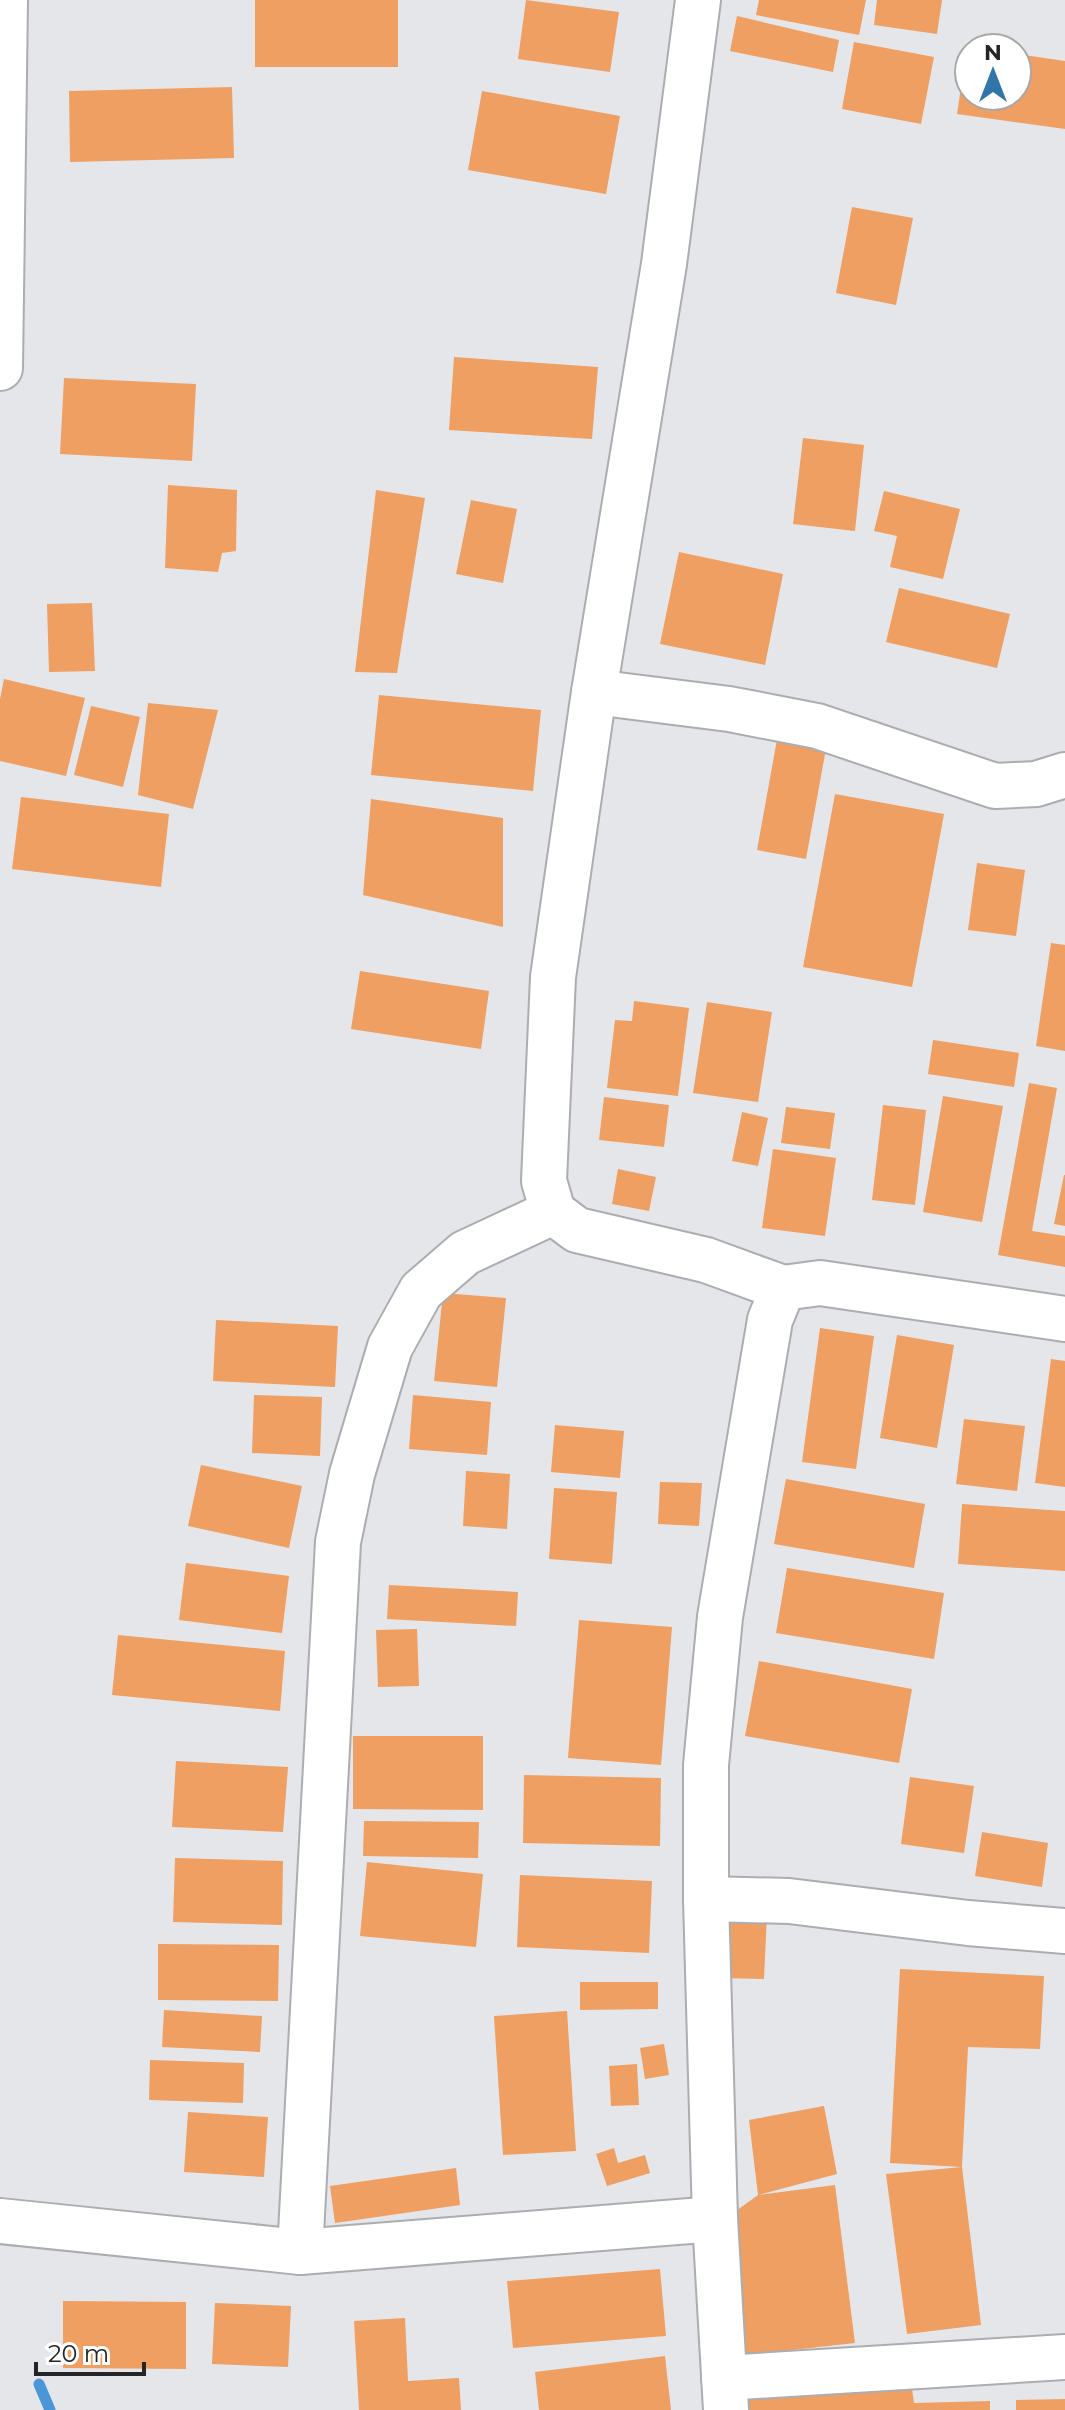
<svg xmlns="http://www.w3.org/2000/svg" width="1065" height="2410" viewBox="0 0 1065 2410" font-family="Montserrat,sans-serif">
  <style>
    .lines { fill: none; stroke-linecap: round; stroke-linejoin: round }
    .stream { stroke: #4a96d7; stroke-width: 11 }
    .building { fill: #ee9f61 }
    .minor-casing { stroke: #abadb1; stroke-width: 48 }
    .minor { stroke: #fff; stroke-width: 44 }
  </style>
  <rect width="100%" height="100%" fill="#e4e6ea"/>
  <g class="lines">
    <polyline class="stream" points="39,2384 50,2410"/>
  </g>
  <g class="building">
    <rect x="255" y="0" width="143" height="67"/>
    <polygon points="526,0 619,12 610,72 518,59"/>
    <polygon points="759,0 866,0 859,35 756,15"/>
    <polygon points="877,0 942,0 937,34 874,25"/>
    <polygon points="737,16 839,40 833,72 730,51"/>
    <polygon points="854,42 934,57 921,124 842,109"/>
    <polygon points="967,46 969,96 1017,96 1017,54 1065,61 1065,129 957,114"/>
    <polygon points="232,87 234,158 70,162 69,91"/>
    <polygon points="482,91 620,116 606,194 468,170"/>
    <polygon points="852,207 913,218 896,305 836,293"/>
    <polygon points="454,357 598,367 592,439 449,430"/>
    <polygon points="64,378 196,384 192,461 60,454"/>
    <polygon points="803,438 864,445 855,531 793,524"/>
    <polygon points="168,485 237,490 236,551 222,553 218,572 165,568"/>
    <polygon points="376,490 425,498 397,673 355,672"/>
    <polygon points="884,491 960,509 943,579 890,567 897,536 874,531"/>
    <polygon points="471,500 517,509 503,583 456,574"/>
    <polygon points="679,552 783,574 765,665 660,644"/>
    <polygon points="899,588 1010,614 997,668 886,642"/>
    <polygon points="92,603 95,671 49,672 47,604"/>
    <polygon points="4,679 85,698 66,776 0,761 0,699"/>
    <polygon points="379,695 541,710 533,791 371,775"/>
    <polygon points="148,703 218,710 193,809 138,795"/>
    <polygon points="91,706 140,717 123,787 74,775"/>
    <polygon points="780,723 829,732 806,859 757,850"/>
    <polygon points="835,794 944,814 912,987 803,967"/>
    <polygon points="21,797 169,814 161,887 12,869"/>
    <polygon points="371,799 503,818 503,927 363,895"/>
    <polygon points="977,863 1025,870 1016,936 968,930"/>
    <polygon points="1051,943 1065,945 1065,1051 1036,1046"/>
    <polygon points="360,971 489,991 481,1049 351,1029"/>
    <polygon points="634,1001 689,1008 678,1096 607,1088 615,1020 632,1021"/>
    <polygon points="707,1002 772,1012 758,1102 693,1093"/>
    <polygon points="933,1040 1019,1053 1014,1087 928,1074"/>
    <polygon points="1029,1083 1057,1088 1032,1231 1065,1236 1065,1267 998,1255"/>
    <polygon points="943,1096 1003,1106 982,1222 923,1212"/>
    <polygon points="604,1097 669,1105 664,1147 599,1140"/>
    <polygon points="883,1105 926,1110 915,1205 872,1200"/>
    <polygon points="786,1107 835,1113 830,1149 781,1143"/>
    <polygon points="742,1112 768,1118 758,1166 732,1161"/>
    <polygon points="773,1149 836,1158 825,1236 762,1228"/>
    <polygon points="618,1169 656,1177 649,1211 612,1204"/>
    <polygon points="1064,1175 1065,1175 1065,1226 1054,1224"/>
    <polygon points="443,1293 506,1298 497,1387 434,1381"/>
    <polygon points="216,1320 338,1326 335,1387 213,1381"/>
    <polygon points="820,1328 874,1336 856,1469 802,1462"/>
    <polygon points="897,1335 954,1345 937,1448 880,1438"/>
    <polygon points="1051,1359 1065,1361 1065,1487 1035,1483"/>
    <polygon points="254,1395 322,1397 320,1456 252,1453"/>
    <polygon points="413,1395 491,1402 487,1455 409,1449"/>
    <polygon points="964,1419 1025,1426 1017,1491 956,1484"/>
    <polygon points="555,1425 624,1431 620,1478 551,1472"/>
    <polygon points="201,1465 302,1486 289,1548 188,1526"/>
    <polygon points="466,1471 510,1474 507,1529 463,1526"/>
    <polygon points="786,1479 925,1504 914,1568 774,1544"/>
    <polygon points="660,1482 702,1483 699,1526 658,1524"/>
    <polygon points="554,1488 617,1492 612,1564 549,1559"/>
    <polygon points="962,1504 1065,1511 1065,1571 958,1564"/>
    <polygon points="186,1563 289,1576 282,1633 179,1620"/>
    <polygon points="787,1568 944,1593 934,1659 776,1633"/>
    <polygon points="389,1585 518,1592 516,1626 387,1619"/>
    <polygon points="579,1620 672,1627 661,1765 568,1758"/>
    <polygon points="417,1629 419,1686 378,1687 376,1630"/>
    <polygon points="118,1635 285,1651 280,1711 112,1695"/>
    <polygon points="759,1661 912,1689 899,1763 745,1736"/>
    <polygon points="353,1736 483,1736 483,1810 353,1809"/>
    <polygon points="176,1761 288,1767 283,1832 172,1827"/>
    <polygon points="524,1775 661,1778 660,1846 523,1843"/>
    <polygon points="910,1777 974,1786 964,1853 901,1844"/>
    <polygon points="364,1821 479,1822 478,1858 363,1856"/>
    <polygon points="982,1832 1048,1843 1042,1887 975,1876"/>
    <polygon points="175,1858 283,1861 282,1925 173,1922"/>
    <polygon points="367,1862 483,1874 476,1947 360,1936"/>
    <polygon points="520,1875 652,1881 649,1953 517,1947"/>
    <polygon points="725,1912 767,1914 764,1979 723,1978"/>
    <polygon points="158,1944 279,1945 278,2001 158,2000"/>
    <polygon points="900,1969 1044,1976 1040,2049 968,2047 962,2167 981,2325 907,2334 886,2174 962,2167 890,2163"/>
    <polygon points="580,1982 658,1982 658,2009 580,2010"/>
    <polygon points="164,2010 262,2016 260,2052 162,2047"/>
    <polygon points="567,2011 576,2151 503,2155 494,2016"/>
    <polygon points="664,2044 669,2075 645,2079 640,2048"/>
    <polygon points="150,2060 244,2063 243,2103 149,2100"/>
    <polygon points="637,2064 639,2105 611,2106 609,2066"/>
    <polygon points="824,2106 837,2174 758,2195 835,2185 855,2343 738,2356 736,2211 758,2195 749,2120"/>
    <polygon points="188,2112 268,2117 264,2177 184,2172"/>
    <polygon points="614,2148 618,2163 645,2155 650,2173 607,2186 596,2154"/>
    <polygon points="456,2168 460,2205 335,2223 330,2186"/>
    <polygon points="660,2269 666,2336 513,2348 507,2281"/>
    <polygon points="63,2301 186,2302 186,2369 63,2368"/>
    <polygon points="215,2303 291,2306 288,2367 212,2364"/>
    <polygon points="405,2318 408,2381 459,2378 461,2410 359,2410 354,2321"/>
    <polygon points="665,2356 671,2410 539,2410 535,2372"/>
    <polygon points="911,2382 914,2403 990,2401 990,2410 748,2410 745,2389"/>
    <polygon points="1065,2399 1065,2410 1016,2410 1016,2400"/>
  </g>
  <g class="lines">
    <g class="minor-casing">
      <g id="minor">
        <polyline points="698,0 664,264 594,692 553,977 544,1181 553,1212 577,1230 706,1260 783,1288"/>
        <polyline points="0,368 5,0"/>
        <polyline points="594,692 729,709 817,726 995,786 1036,784 1065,775"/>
        <polyline points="706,1899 789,1901 968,1923 1065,1931"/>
        <polyline points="0,2221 300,2252 715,2219"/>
        <polyline points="300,2252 338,1542 352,1474 390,1347 421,1291 465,1253 553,1212"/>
        <polyline points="724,2378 1065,2357"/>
        <polyline points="726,2410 715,2219 706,1899 706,1765 720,1617 770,1320 783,1288 820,1283 1065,1319"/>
      </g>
    </g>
    <use href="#minor" class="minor"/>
  </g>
  <g transform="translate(993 72)"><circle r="38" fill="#ffffff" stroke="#a8a8a9" stroke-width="2"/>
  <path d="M0-6L14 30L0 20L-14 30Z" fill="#3275ab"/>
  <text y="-12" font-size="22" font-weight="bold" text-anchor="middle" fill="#252527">N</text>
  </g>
  <path d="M36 2362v12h108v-12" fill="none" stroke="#252527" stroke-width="4"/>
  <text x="48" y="2362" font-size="24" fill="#252527" stroke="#ffffff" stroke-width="6" paint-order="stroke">20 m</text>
</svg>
